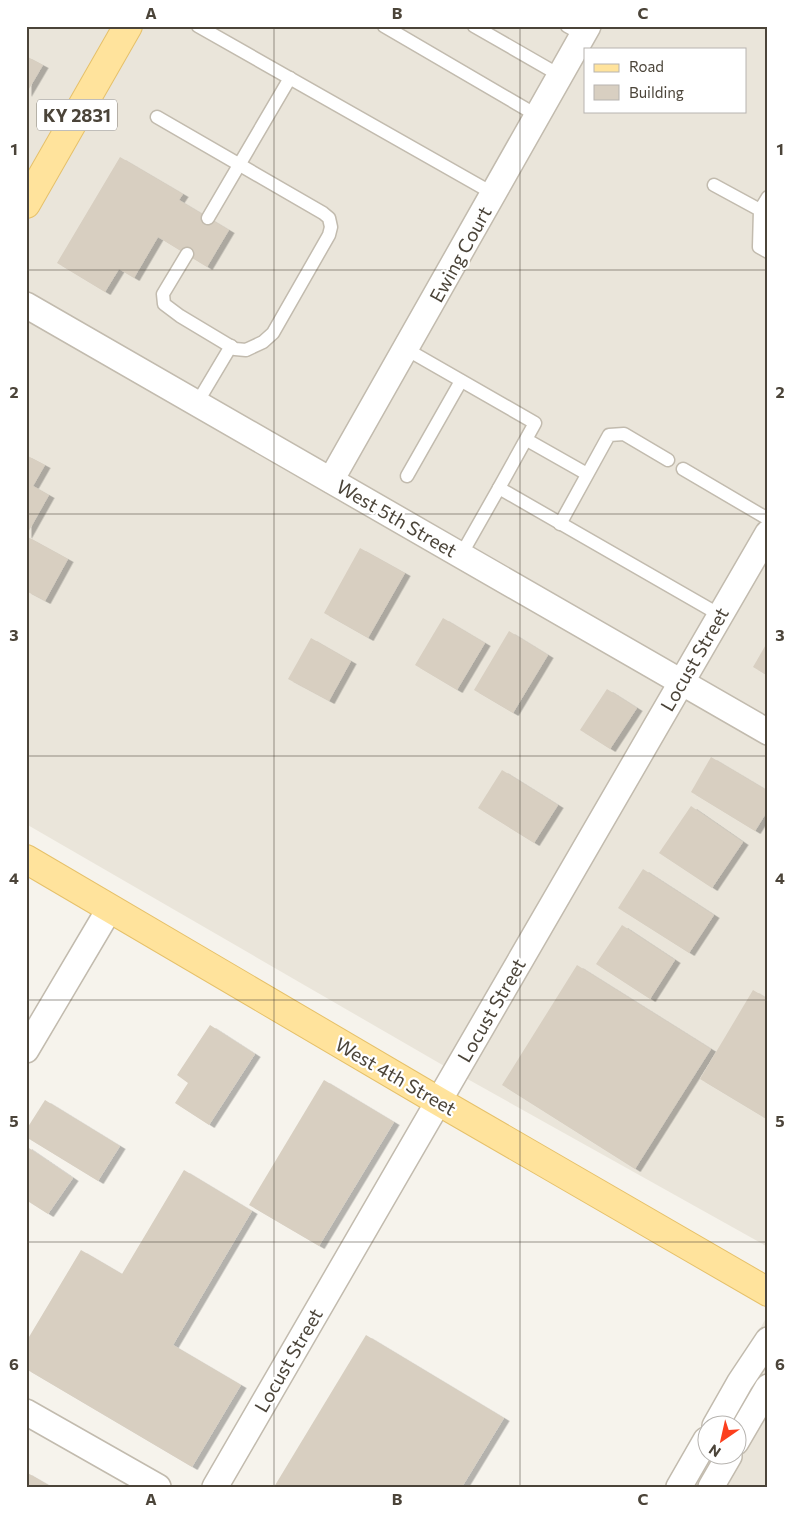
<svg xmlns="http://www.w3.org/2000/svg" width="794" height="1513" viewBox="0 0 794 1513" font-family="Commissioner,sans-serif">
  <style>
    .residential { fill: #eae5da; fill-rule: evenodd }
    .building { fill: #d8cfc1; filter: url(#shadow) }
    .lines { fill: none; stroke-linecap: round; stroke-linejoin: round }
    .service-casing { stroke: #c2bbae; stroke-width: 15 }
    .minor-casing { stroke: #c2bbae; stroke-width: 28 }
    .primary-casing { stroke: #e6c16a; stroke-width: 30 }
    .service { stroke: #fff; stroke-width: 12 }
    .minor { stroke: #fff; stroke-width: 25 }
    .primary { stroke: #ffe39c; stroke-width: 28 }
    .grid { fill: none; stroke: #4b4439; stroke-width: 1; stroke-opacity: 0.55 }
    .labels { text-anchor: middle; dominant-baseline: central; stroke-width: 4.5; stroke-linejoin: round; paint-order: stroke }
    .shield { fill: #fff; stroke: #817c74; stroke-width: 1 }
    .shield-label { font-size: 18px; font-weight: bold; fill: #4b4439 }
    .street-label { font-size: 19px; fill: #4b4439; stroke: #fff }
    .neatline { fill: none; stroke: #4b4439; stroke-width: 2 }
    .grid-label { font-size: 16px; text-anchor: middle; font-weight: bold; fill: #4b4439 }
  </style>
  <defs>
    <filter id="shadow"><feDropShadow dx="5.5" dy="3" stdDeviation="0" flood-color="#0004"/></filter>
  </defs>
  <rect width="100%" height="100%" fill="#f6f3ec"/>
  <g class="residential">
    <path d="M 26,26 L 768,26 L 768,1247 L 446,1067 L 26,824 ZM 585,49 L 745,49 L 745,111 L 585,111 Z"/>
    <polygon points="768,1314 768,1487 677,1487 706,1456 736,1456 736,1426 709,1425"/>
  </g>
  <g class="building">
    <polygon points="26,56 43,65 26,94"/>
    <polygon points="120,157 183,194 179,200 229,230 207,267 158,237 134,278 119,269 105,292 57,263"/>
    <polygon points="26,455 45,465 33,486 49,495 26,536 68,559 45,601 26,591"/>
    <polygon points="360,548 405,573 368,638 324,613"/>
    <polygon points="443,618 485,643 457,690 415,665"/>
    <polygon points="509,631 548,655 513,713 474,690"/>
    <polygon points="311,638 351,661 329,701 288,679"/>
    <polygon points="768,641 768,676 753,667"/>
    <polygon points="607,689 637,708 610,749 580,730"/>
    <polygon points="711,757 768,791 768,810 755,831 691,792"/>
    <polygon points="502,770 558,805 534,843 478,808"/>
    <polygon points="691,806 743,842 712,888 659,853"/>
    <polygon points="643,869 714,915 689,953 618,908"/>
    <polygon points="622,925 675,960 650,999 596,964"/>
    <polygon points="577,965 711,1049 635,1169 502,1085"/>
    <polygon points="753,990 768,999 768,1120 700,1079"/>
    <polygon points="210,1025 255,1054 209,1125 175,1103 188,1083 177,1075"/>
    <polygon points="324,1080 394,1122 319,1246 249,1205"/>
    <polygon points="45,1100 120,1146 98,1181 26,1137 26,1130"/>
    <polygon points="26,1146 73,1178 48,1214 26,1200"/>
    <polygon points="184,1170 252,1211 173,1345 241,1385 192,1467 26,1369 26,1342 81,1250 122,1274"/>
    <polygon points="366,1335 504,1418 462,1487 274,1487"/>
    <polygon points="26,1472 52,1487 26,1487"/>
  </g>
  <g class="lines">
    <g class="service-casing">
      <g id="service">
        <polyline points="198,26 494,194"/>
        <polyline points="384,26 538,116"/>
        <polyline points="474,26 561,76"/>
        <polyline points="567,26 583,35"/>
        <polyline points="157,117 323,213 329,218 331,227 329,235 273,333 263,342 246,350 235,349 180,316 164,304 163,294 187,254"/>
        <polyline points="714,185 760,210 759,247 768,252"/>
        <polyline points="768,197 760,210 768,215"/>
        <polyline points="208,218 290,78"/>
        <polyline points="406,349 535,423 499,488"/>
        <polyline points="197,403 231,346"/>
        <polyline points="527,440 587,474"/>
        <polyline points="683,469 768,519"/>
        <polyline points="407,476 461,381"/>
        <polyline points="560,524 609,435 624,434 668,460"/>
        <polyline points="461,555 499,488 720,615"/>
      </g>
    </g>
    <g class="minor-casing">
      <g id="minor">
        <polyline points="26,305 768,732"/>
        <polyline points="331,480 588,26"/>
        <polyline points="26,1050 110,908"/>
        <polyline points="26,1412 158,1487"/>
        <polyline points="715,1426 740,1382 768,1340"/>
        <polyline points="736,1442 768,1387"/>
        <polyline points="215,1487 768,533"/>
        <polyline points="679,1487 706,1440"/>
        <polyline points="711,1487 729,1456"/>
      </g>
    </g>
    <g class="primary-casing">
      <g id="primary">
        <polyline points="26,204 128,26"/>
        <polyline points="26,859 438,1101 768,1292"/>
      </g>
    </g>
    <use href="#service" class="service"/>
    <use href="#minor" class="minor"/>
    <use href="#primary" class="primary"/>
  </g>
  <path class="grid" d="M 274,26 L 274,1487M 520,26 L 520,1487M 26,270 L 768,270M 26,514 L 768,514M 26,756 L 768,756M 26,1000 L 768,1000M 26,1242 L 768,1242"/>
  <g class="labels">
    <rect class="shield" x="37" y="99.5" width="80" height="31" rx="4"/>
    <g class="shield-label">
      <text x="77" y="115">KY 2831</text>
    </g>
    <g class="street-label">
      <text transform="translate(460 254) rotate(-61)">Ewing Court</text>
      <text transform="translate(397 518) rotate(30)">West 5th Street</text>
      <text transform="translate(694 659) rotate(-60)">Locust Street</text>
      <text transform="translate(491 1010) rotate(-60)">Locust Street</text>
      <text transform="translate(396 1076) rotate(30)">West 4th Street</text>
      <text transform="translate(288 1360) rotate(-60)">Locust Street</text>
    </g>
  </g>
  <rect width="794" height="1513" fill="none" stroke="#ffffff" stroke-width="55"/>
  <rect x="584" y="48" width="162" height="65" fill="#ffffff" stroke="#b7b4b0"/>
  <rect x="594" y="64" width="25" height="8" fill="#ffe39c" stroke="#b7b4b0"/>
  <text x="629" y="72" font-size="15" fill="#4b4439">Road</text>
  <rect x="594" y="85" width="25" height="15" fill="#d8cfc1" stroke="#b7b4b0"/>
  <text x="629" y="98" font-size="15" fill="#4b4439">Building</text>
  <g transform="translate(722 1440) rotate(214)"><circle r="24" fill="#ffffff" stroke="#b7b4b0"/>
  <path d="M0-4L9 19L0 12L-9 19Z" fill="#fc3f1d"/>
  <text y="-8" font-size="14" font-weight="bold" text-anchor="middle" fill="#4b4439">N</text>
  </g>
  <rect x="28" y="28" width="738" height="1458" class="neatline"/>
  <g class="grid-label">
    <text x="151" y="19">A</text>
    <text x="397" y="19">B</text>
    <text x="643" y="19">C</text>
    <text x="14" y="155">1</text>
    <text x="780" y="155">1</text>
    <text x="14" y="398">2</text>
    <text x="780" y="398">2</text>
    <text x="14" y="641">3</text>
    <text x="780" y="641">3</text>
    <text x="14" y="884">4</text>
    <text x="780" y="884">4</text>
    <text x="14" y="1127">5</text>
    <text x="780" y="1127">5</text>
    <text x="14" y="1370">6</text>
    <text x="780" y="1370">6</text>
    <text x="151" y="1505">A</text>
    <text x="397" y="1505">B</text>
    <text x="643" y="1505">C</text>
  </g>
</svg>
